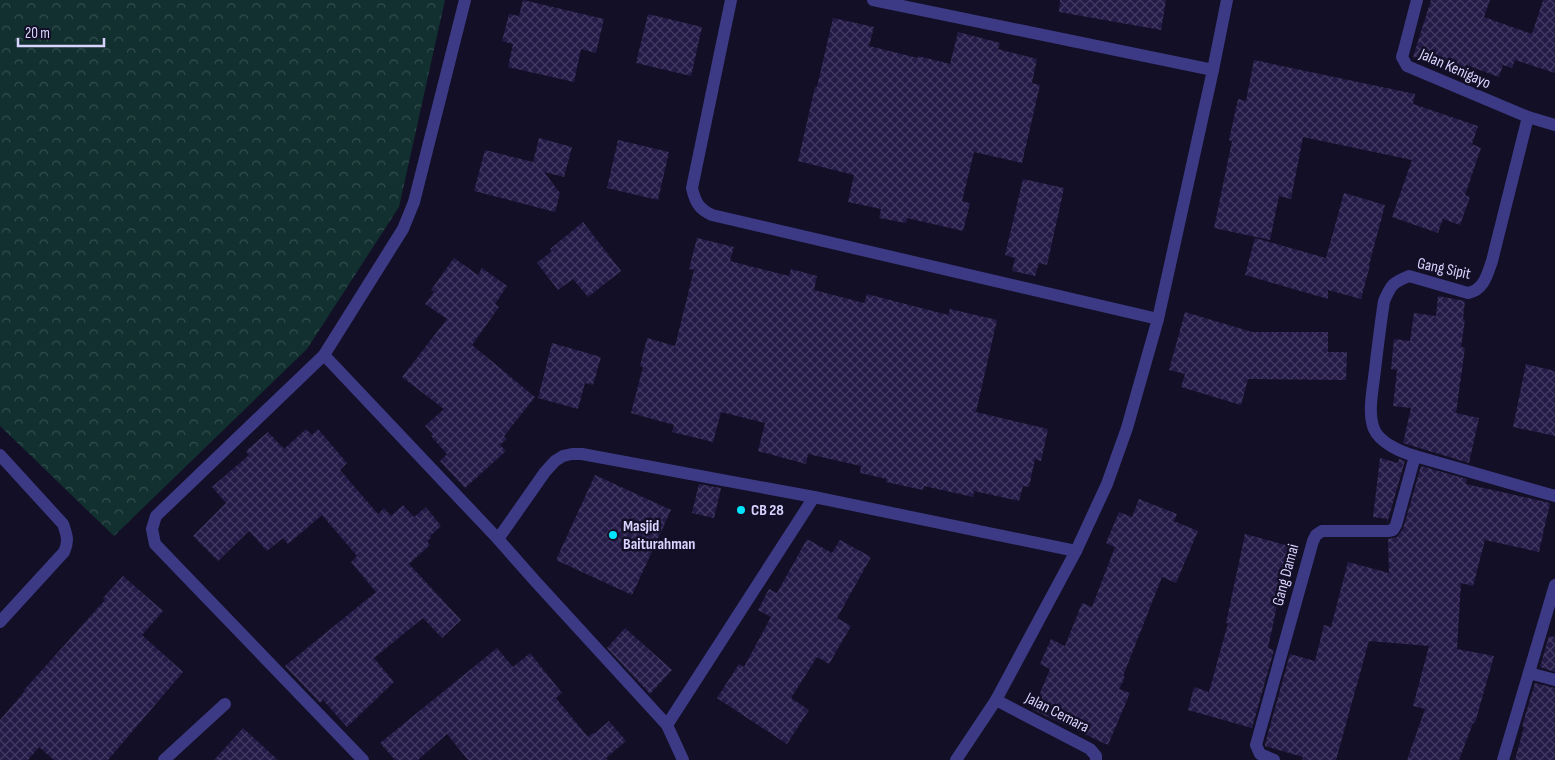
<svg xmlns="http://www.w3.org/2000/svg" width="1555" height="760" viewBox="0 0 1555 760" font-family="'Sofia Sans Condensed',sans-serif">
  <style>
    .forest { fill: url(#forest-crowns) }
    .building { fill: url(#building-cross-hatch) }
    .lines { fill: none; stroke-linecap: round; stroke-linejoin: round }
    .street { stroke: #3d3a85; stroke-width: 12 }
    .poi-dot { fill: #00e5ff; stroke: #130f26; stroke-width: 2 }
    .labels { text-anchor: middle; dominant-baseline: central; stroke-width: 5; stroke-linejoin: round; paint-order: stroke }
    .street-label { font-size: 16px; fill: #d9d4ff; stroke: #130f26 }
    .poi-label { font-size: 16px; font-weight: bold; fill: #d9d4ff; stroke: #130f26; text-anchor: start }
  </style>
  <defs>
    <pattern id="forest-crowns" width="20" height="18" patternUnits="userSpaceOnUse" patternTransform="scale(1.25)"><rect width="20" height="18" fill="#12302f"/><path d="M2 6a3 3 0 1 1 6 0M12 15a3 3 0 1 1 6 0" fill="none" stroke="#344d4e"/></pattern>
    <pattern id="building-cross-hatch" width="8" height="8" patternUnits="userSpaceOnUse" patternTransform="scale(1.25)"><rect width="8" height="8" fill="#241b47"/><path d="M0 0l8 8M0 8l8-8" fill="none" stroke="#433b63"/></pattern>
  </defs>
  <rect width="100%" height="100%" fill="#130f26"/>
  <polygon class="forest" points="0,0 445,0 399,207 307,349 114,536 0,426"/>
  <g class="building">
    <polygon points="523,0 604,19 596,53 581,49 574,82 508,67 513,44 502,41 509,14 519,16"/>
    <polygon points="1060,0 1166,0 1161,30 1059,12"/>
    <polygon points="1431,0 1490,0 1484,17 1532,34 1543,0 1555,0 1555,73 1515,60 1512,68 1503,65 1499,77 1466,65 1463,72 1413,57"/>
    <polygon points="648,14 702,27 691,76 636,63"/>
    <polygon points="833,18 874,27 869,46 918,58 918,56 950,64 958,32 1000,43 998,49 1037,59 1032,83 1040,85 1022,163 974,152 962,201 970,203 963,231 907,218 906,223 879,218 881,209 848,202 854,175 798,161 815,87 817,87"/>
    <polygon points="1254,60 1415,94 1413,104 1478,126 1472,144 1481,148 1465,195 1470,197 1460,225 1443,219 1438,233 1392,217 1412,160 1303,137 1291,199 1279,196 1270,240 1214,228 1232,141 1229,140 1238,99 1246,101"/>
    <polygon points="539,138 572,147 564,177 544,172 560,193 555,212 474,191 485,150 533,162"/>
    <polygon points="618,140 669,152 658,200 607,188"/>
    <polygon points="1023,179 1064,188 1047,265 1039,263 1035,276 1012,271 1015,258 1005,255"/>
    <polygon points="1344,193 1385,205 1369,265 1370,265 1361,299 1328,290 1328,299 1245,275 1255,238 1326,258"/>
    <polygon points="583,222 621,271 588,297 573,279 558,290 537,263 552,251 550,249"/>
    <polygon points="697,238 734,247 730,261 789,276 791,269 817,276 814,290 864,303 867,294 948,315 950,309 997,320 976,412 1048,429 1041,461 1035,459 1029,487 1023,486 1019,501 974,491 973,497 924,486 923,490 886,482 887,479 860,473 861,466 808,454 806,464 758,451 765,423 721,412 713,442 672,432 674,425 631,413 643,367 640,366 647,338 675,346 694,270 689,269"/>
    <polygon points="454,258 478,275 482,268 507,286 495,304 499,307 472,345 535,397 504,436 507,439 500,445 506,451 465,488 440,461 447,454 431,436 433,434 425,426 444,409 402,377 447,319 425,304 434,292 431,290"/>
    <polygon points="1438,296 1465,301 1463,319 1465,320 1461,347 1465,348 1456,413 1479,418 1469,463 1403,443 1411,408 1393,406 1397,370 1391,369 1394,339 1410,341 1414,313 1436,316"/>
    <polygon points="1185,312 1252,332 1328,332 1328,352 1347,352 1346,380 1248,379 1241,405 1181,387 1185,374 1169,370"/>
    <polygon points="552,343 601,357 593,385 585,383 578,409 538,398"/>
    <polygon points="1526,364 1555,371 1555,436 1513,427"/>
    <polygon points="306,429 312,435 318,429 347,463 340,470 378,514 384,508 391,516 403,505 414,517 426,507 441,526 430,536 431,538 427,541 430,545 409,564 461,620 442,638 423,618 374,658 394,682 347,727 323,700 320,703 285,666 376,592 351,562 357,556 322,515 288,544 283,538 267,551 249,531 218,561 193,536 226,503 212,487 249,455 246,451 268,432 284,449"/>
    <polygon points="1380,458 1398,463 1399,459 1405,461 1387,523 1387,519 1373,517"/>
    <polygon points="1421,466 1467,479 1466,484 1550,503 1539,552 1485,540 1473,586 1461,583 1457,649 1494,656 1475,723 1473,723 1459,760 1407,760 1425,709 1413,706 1429,646 1369,641 1336,760 1302,760 1303,757 1265,746 1265,744 1290,654 1315,661 1324,625 1331,627 1348,562 1389,573 1388,539 1397,537 1403,529"/>
    <polygon points="595,475 671,510 632,595 556,560"/>
    <polygon points="699,484 721,488 714,518 692,513"/>
    <polygon points="1139,499 1177,514 1174,521 1198,531 1176,583 1162,577 1123,676 1125,677 1119,689 1130,693 1108,745 1033,710 1050,669 1040,664 1051,639 1065,646 1082,603 1092,607 1115,547 1106,543 1119,512 1132,517"/>
    <polygon points="1245,534 1293,547 1283,597 1279,596 1268,648 1274,650 1252,728 1188,710 1194,687 1209,692 1228,623 1226,623"/>
    <polygon points="807,539 832,553 840,540 871,557 837,618 851,626 829,664 817,657 791,698 809,710 787,744 717,698 739,664 744,667 771,617 758,610 769,589 777,593"/>
    <polygon points="123,576 163,611 142,635 183,672 108,760 54,760 39,747 28,760 0,760 0,720 25,691 24,690 105,600 103,598"/>
    <polygon points="625,628 672,670 650,694 607,648"/>
    <polygon points="1549,636 1555,637 1555,672 1540,667"/>
    <polygon points="497,648 513,667 530,653 562,693 556,698 588,737 593,733 594,734 609,721 626,741 606,758 608,760 468,760 447,734 418,760 395,760 380,743"/>
    <polygon points="1535,683 1555,688 1555,760 1515,760 1524,727 1522,726"/>
    <polygon points="243,728 278,760 214,760"/>
  </g>
  <g class="lines">
    <g class="street">
      <path d="M 731,0 L 692,188 C 695,202 699,209 712,215 L 1158,319"/>
      <polyline points="873,0 1213,70"/>
      <polyline points="1417,0 1403,54 1402,57 1407,66 1528,117 1555,125"/>
      <polyline points="324,355 498,539 536,582 667,725 683,760"/>
      <path d="M 0,455 L 63,524 C 67,535 69,542 64,552 L 0,622"/>
      <path d="M 1415,456 C 1401,452 1380,443 1374,429 C 1368,414 1372,394 1374,378 C 1377,353 1380,327 1384,301 C 1391,285 1392,283 1409,276 L 1468,293 C 1484,290 1487,275 1492,261 L 1528,117"/>
      <polyline points="498,539 545,472 555,461 563,456 572,454 582,454 814,497 1076,551"/>
      <polyline points="1529,673 1555,680"/>
      <polyline points="996,700 1090,749 1096,756 1096,760"/>
      <polyline points="667,725 814,497"/>
      <polyline points="164,760 225,704"/>
      <polyline points="363,760 155,544 152,529 156,516 324,355 403,229 414,202 465,0"/>
      <polyline points="956,760 996,700 1076,551 1107,484 1127,428 1158,319 1213,70 1227,0"/>
      <polyline points="1274,760 1260,754 1256,745 1313,541 1316,535 1322,531 1388,531 1393,530 1396,525 1415,456 1555,496"/>
      <polyline points="1503,760 1555,585"/>
    </g>
  </g>
  <g class="poi-dot">
    <circle cx="741" cy="510" r="5"/>
    <circle cx="613" cy="535" r="5"/>
  </g>
  <g class="labels">
    <g class="street-label">
      <text transform="translate(1455 69) rotate(24)">Jalan Kenigayo</text>
      <text transform="translate(1444 269) rotate(12)">Gang Sipit</text>
      <text transform="translate(1286 575) rotate(-75)">Gang Damai</text>
      <text transform="translate(1057 713) rotate(27)">Jalan Cemara</text>
    </g>
    <g class="poi-label">
      <text x="751" y="510">CB 28</text>
      <text x="623" y="526">Masjid<tspan x="623" dy="18">Baiturahman</tspan></text>
    </g>
  </g>
  <path d="M18 38v8h86v-8" fill="none" stroke="#d9d4ff" stroke-width="2.5"/>
  <text x="25" y="38" font-size="15" fill="#d9d4ff" stroke="#130f26" stroke-width="4" paint-order="stroke">20 m</text>
</svg>
